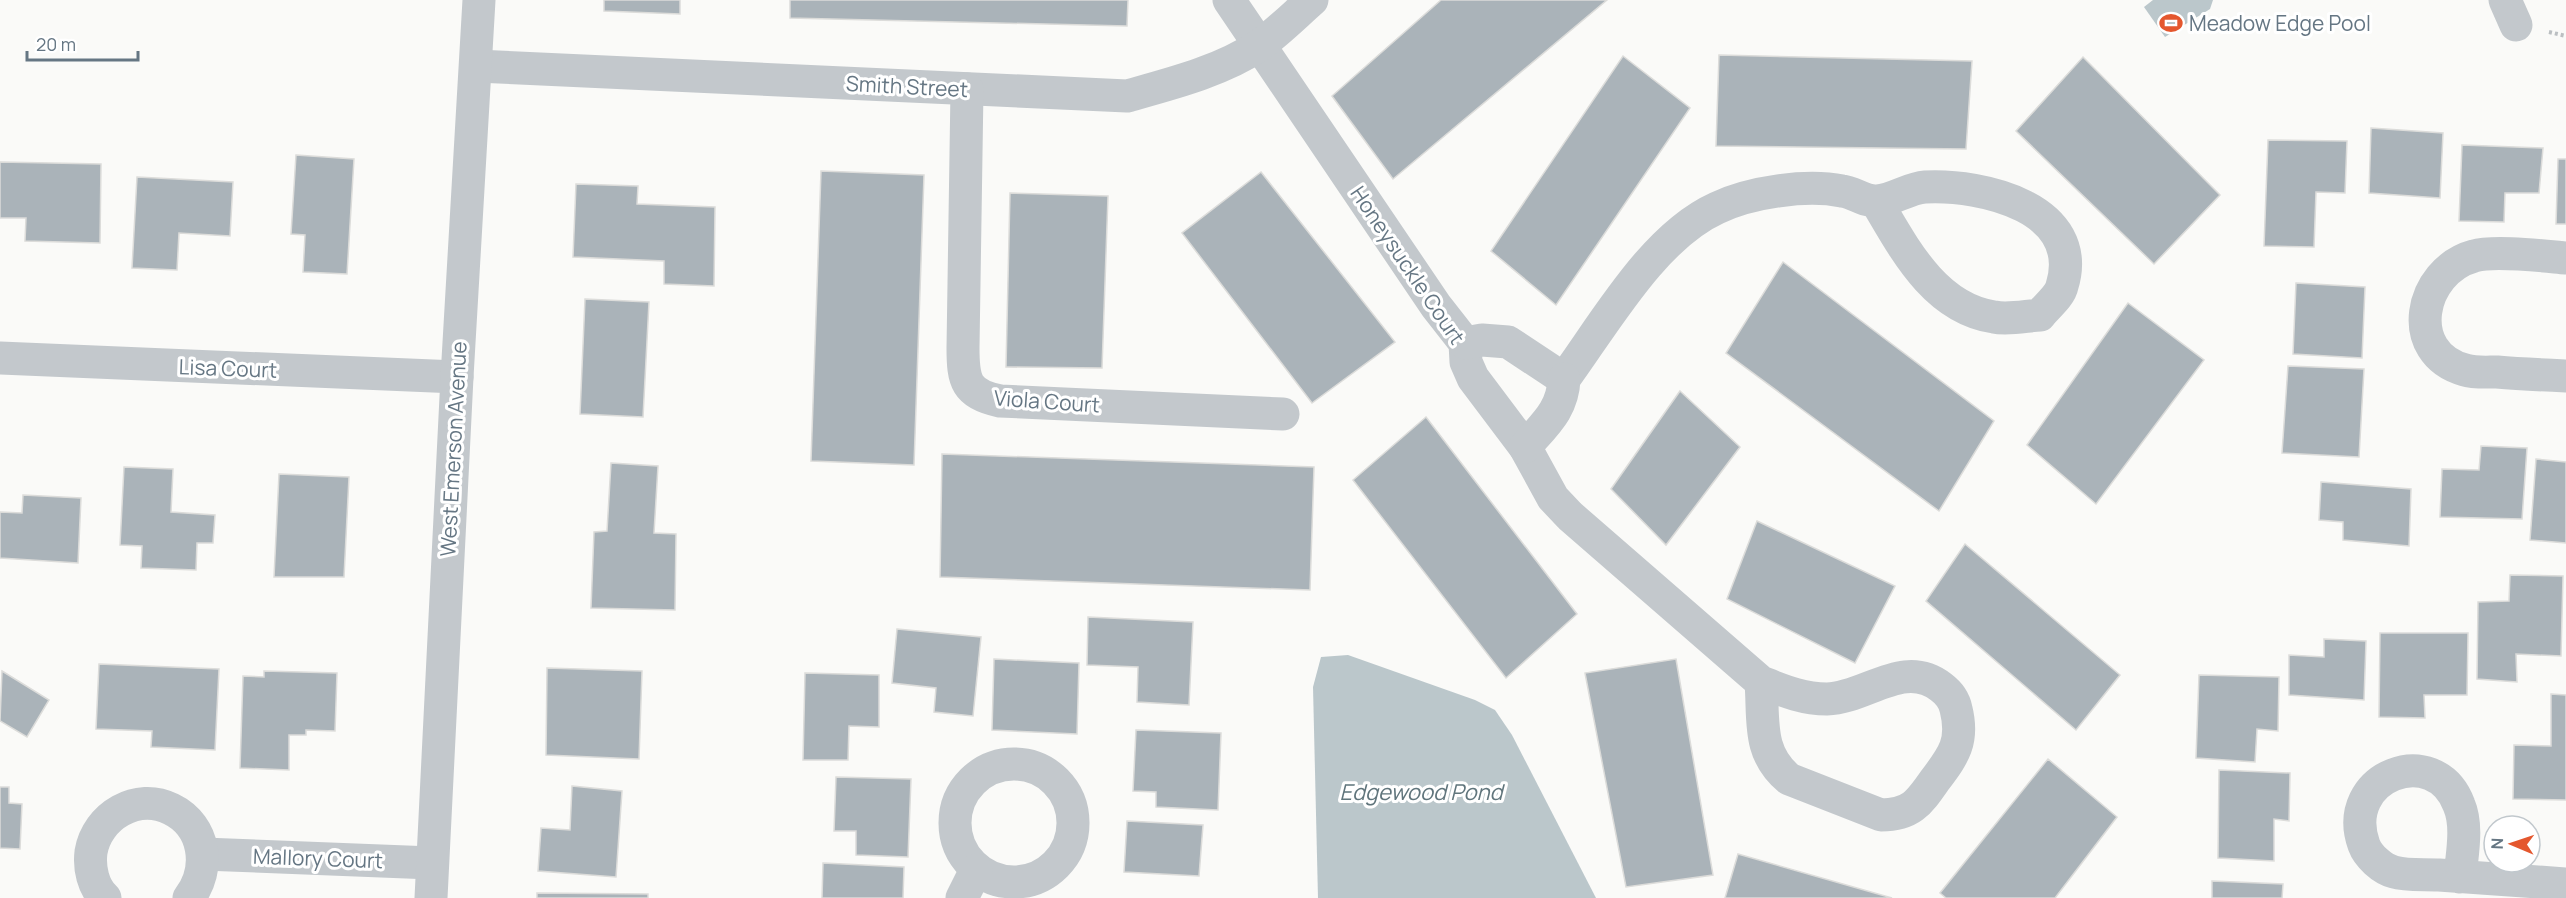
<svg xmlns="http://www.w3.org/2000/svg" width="2566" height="898" viewBox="0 0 2566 898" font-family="Manrope,sans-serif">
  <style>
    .water { fill: #bbc7cb }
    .building { fill: #aab3b9; stroke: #dcdcda; stroke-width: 1.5 }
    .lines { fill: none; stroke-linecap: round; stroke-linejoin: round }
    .path { stroke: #bbbfc2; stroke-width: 4; stroke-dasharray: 3 3; stroke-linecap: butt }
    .minor { stroke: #c3c8cc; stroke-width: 33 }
    .labels { text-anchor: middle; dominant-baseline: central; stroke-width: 6; stroke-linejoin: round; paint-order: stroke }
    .poi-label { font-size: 21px; fill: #657683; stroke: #fff; text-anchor: start }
    .street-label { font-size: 21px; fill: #657683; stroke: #fff }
    .water-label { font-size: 22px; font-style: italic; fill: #60757c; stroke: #fff }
  </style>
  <rect width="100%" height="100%" fill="#fafaf8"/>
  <g class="water">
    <polygon points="2153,0 2213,0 2210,9 2165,37 2144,7"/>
    <polygon points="1348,655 1475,700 1495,710 1512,735 1596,898 1318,898 1313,687 1321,657"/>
  </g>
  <g class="building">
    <polygon points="604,0 680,0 680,14 604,11"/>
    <polygon points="790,0 1128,0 1127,26 790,18"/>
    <polygon points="1441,0 1607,0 1393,179 1332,96"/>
    <polygon points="1719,55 1972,61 1966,149 1716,146"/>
    <polygon points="1623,56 1690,108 1556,305 1491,251"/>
    <polygon points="2083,57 2220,195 2154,264 2016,131"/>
    <polygon points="2371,128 2443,133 2440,198 2369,193"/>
    <polygon points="2268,140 2347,141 2345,193 2316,192 2314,247 2264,246"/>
    <polygon points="2462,145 2543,148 2539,193 2505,193 2504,222 2459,221"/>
    <polygon points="296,155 354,159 347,274 303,272 305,235 291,234"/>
    <polygon points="2558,159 2566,159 2566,224 2556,224"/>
    <polygon points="0,162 101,164 100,243 25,241 26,218 0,218"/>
    <polygon points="821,171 924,175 914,465 811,461"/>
    <polygon points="1261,172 1395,342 1312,403 1182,233"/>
    <polygon points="137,177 233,182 230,236 179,233 177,270 132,268"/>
    <polygon points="576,184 638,186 637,204 715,207 714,286 664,284 664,261 573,257"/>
    <polygon points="1010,193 1108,196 1102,368 1006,367"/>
    <polygon points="1783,262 1994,421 1939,511 1726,353"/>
    <polygon points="2296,283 2365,287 2362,358 2293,354"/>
    <polygon points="585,299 649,302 643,417 580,414"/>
    <polygon points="2128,303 2204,360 2096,504 2027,445"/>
    <polygon points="2288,366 2364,369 2359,457 2282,453"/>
    <polygon points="1680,391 1740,447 1666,545 1611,489"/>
    <polygon points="1426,417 1577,614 1506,678 1353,480"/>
    <polygon points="2481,446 2527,448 2522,519 2440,517 2442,469 2479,470"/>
    <polygon points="942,454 1314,467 1310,590 940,577"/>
    <polygon points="2536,459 2566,462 2566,543 2530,540"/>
    <polygon points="611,463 658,466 654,533 676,534 675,610 591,608 594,532 607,531"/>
    <polygon points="124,467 173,469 171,512 215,515 213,543 197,543 196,570 141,568 142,546 120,545"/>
    <polygon points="279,474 349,477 344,577 274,577"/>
    <polygon points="2321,482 2411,489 2409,546 2343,540 2343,522 2319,520"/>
    <polygon points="23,495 81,498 78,563 0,558 0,512 22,513"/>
    <polygon points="1757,521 1895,586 1855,663 1727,599"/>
    <polygon points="1965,544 2120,675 2076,730 1926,601"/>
    <polygon points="2510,575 2563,576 2561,656 2516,654 2517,682 2477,679 2478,602 2509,601"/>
    <polygon points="1088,617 1193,622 1189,705 1137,702 1138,667 1087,665"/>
    <polygon points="897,629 981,637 973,716 934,712 936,688 892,683"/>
    <polygon points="2380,633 2468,633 2467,695 2424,695 2425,718 2379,717"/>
    <polygon points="2324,639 2366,641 2364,700 2289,695 2289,655 2324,657"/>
    <polygon points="994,659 1079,663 1077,734 992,730"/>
    <polygon points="1676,659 1713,875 1626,887 1585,673"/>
    <polygon points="99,664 219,669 215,750 151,747 152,731 96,729"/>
    <polygon points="547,668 642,671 639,759 546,755"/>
    <polygon points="2,671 49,700 27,737 0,721"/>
    <polygon points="264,671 337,673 335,731 306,730 306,735 289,735 289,770 240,768 243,676 264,677"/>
    <polygon points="805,673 879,675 879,727 849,726 848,760 803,760"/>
    <polygon points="2199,675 2279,677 2278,731 2257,729 2255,762 2196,758"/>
    <polygon points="2551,694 2566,695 2566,800 2513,799 2514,745 2551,746"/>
    <polygon points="1136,730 1221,733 1218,810 1156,807 1156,792 1133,791"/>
    <polygon points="2048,759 2117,817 2055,898 1946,898 1940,893"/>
    <polygon points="2219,770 2290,773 2289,821 2274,819 2274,861 2218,858"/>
    <polygon points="836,777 911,779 908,857 856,855 856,831 834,831"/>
    <polygon points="572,786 622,791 616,877 538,871 541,828 570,830"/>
    <polygon points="0,787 9,787 9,803 22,804 20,849 0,848"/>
    <polygon points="1127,821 1203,825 1199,876 1124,872"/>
    <polygon points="1738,854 1892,898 1725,898"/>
    <polygon points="823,863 904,867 903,898 822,898"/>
    <polygon points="2212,881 2283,884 2282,898 2212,898"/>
    <polygon points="537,893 648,894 648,898 537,898"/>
  </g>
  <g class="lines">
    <polyline class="path" points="2549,32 2566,36"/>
    <g class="minor">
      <path d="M 1229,0 L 1436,306 L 1465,343 L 1466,362 L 1473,378 L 1525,447 L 1553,498 L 1570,516 L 1761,682 C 1784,691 1803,699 1827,699 C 1866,698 1904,658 1941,687 C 1949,693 1954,699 1956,709 C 1964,741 1954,755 1935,780 C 1919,803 1911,815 1881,815 L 1789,779 C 1757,752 1764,721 1761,682"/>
      <polyline points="2505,0 2516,25"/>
      <path d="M 476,66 L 1127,96 C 1170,84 1222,71 1260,45 C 1278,32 1295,15 1312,0"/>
      <path d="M 967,89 L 963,348 C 963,381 966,394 1000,401 L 1283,414"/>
      <path d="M 2566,258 C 2543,256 2494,250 2474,256 C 2419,271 2403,353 2465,370 C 2474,373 2487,372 2497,372 C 2520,374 2543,375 2566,376"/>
      <path d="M 1465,343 L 1482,340 L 1508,342 L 1564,379 C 1605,323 1653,237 1717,208 C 1751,192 1806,184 1842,191 C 1853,192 1866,202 1877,201 C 1893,200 1909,188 1925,187 C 1982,184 2086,208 2062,286 C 2060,296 2046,307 2040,315 C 2025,316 2008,320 1994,317 C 1934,308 1904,248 1876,201"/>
      <polyline points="0,358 457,377"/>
      <path d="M 1525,447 C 1544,425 1563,410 1564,379"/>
      <circle cx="1014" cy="823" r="59"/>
      <polyline points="203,854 432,863"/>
      <path d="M 2460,877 C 2462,854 2468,826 2459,805 C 2435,740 2339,776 2364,845 C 2368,856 2382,869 2394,872 C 2407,876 2425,874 2439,875 C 2481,878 2524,881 2566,884"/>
      <path d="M 105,898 C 93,887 89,868 91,852 C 97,816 137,792 171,809 C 206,826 211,869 189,898"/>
      <polyline points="431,898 457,377 479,0"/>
      <polyline points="962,898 976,870"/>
    </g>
  </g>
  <defs>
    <g id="stadium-bare" transform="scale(1.8)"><path d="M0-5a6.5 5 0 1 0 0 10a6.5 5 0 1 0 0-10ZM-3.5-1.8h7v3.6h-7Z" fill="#e4572e" stroke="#fff" stroke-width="2.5" paint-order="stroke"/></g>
  </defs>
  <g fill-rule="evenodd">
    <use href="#stadium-bare" x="2171" y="23"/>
  </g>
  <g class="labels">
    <g class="poi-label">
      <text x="2189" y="23">Meadow Edge Pool</text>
    </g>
    <g class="street-label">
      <text transform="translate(907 86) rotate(3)">Smith Street</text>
      <text transform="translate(1408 265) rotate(56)">Honeysuckle Court</text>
      <text transform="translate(228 368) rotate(2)">Lisa Court</text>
      <text transform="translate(1047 401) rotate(4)">Viola Court</text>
      <text transform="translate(453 449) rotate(-87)">West Emerson Avenue</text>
      <text transform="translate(318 858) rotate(2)">Mallory Court</text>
    </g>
    <g class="water-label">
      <text x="1421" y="792">Edgewood Pond</text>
    </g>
  </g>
  <g transform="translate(2512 844) rotate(272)"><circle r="28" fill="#ffffff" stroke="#c1c8cd" stroke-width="1.5"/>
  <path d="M0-4.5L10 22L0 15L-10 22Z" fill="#e4572e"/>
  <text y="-9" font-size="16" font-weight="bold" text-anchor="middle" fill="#657683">N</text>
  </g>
  <path d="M27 51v9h111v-9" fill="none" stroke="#657683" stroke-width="3"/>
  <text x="36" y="51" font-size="18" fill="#657683" stroke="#ffffff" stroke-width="4.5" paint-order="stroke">20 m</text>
</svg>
